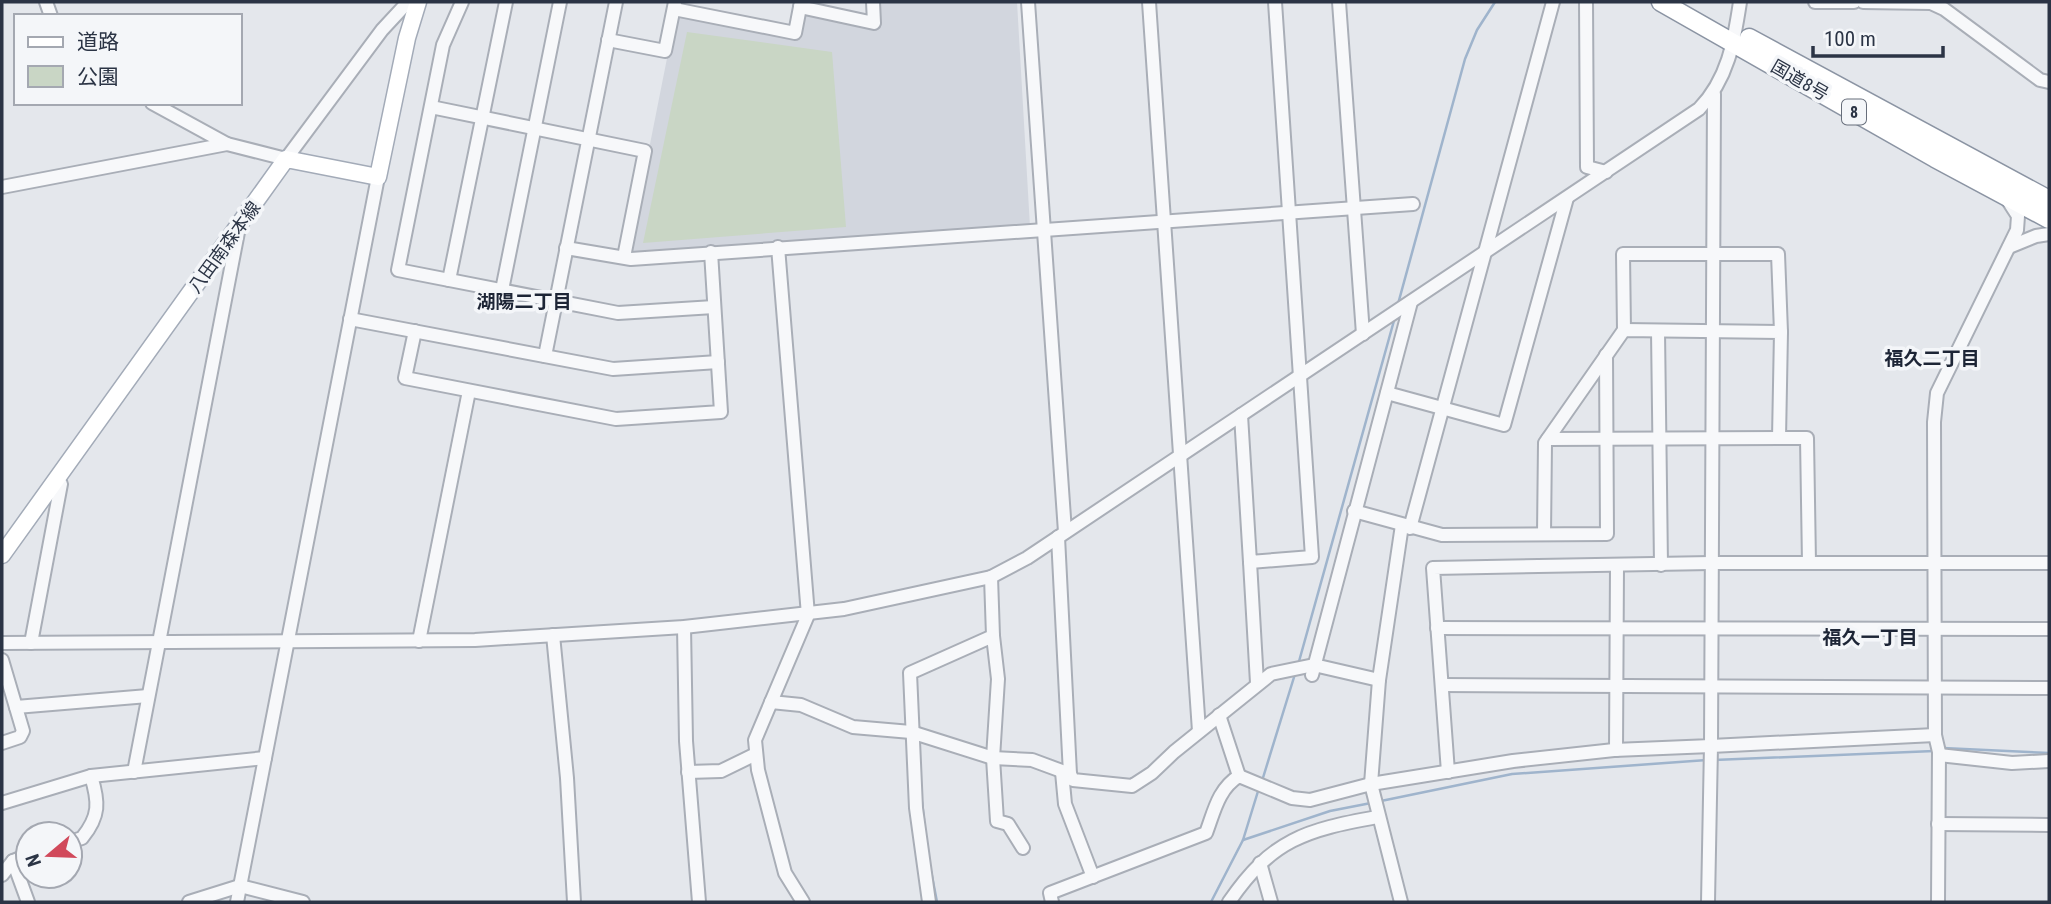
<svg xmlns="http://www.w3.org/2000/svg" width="2051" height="904" viewBox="0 0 2051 904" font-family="'Roboto Condensed','Noto Sans JP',sans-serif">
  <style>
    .built { fill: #d2d6de }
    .green { fill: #c9d6c5 }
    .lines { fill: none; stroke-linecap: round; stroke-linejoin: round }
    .stream { stroke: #9fb4cc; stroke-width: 2.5 }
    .minor-casing { stroke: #a9aeb7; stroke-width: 16 }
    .major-casing { stroke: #a3abb8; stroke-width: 19 }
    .highway-casing { stroke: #8b94a3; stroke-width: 21 }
    .minor { stroke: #f7f8fa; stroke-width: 12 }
    .major { stroke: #fff; stroke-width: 16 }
    .highway { stroke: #fff; stroke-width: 18 }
    .labels { text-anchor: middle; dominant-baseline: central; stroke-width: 7; stroke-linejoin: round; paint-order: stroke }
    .shield { fill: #f4f6f9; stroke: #676e7b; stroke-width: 2 }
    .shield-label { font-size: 16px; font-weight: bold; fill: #2b3445 }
    .street-label { font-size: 18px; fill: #2b3445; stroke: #f4f6f9 }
    .neighbourhood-label { font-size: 19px; font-weight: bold; fill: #1d2536; stroke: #f4f6f9 }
  </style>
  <rect width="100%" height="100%" fill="#e4e7ec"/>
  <polygon class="built" points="880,2 1017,2 1030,227 633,254 629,250 675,18 679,14 800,39 805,15 811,12 875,27 880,24"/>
  <polygon class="green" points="687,32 832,52 846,227 643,243"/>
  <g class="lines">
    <g class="stream">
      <polyline points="1398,304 1465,59 1477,30 1495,2"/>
      <polyline points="1298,665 1395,317"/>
      <polyline points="1943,748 2049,753"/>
      <polyline points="1714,760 1934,751"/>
      <polyline points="1262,781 1295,674"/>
      <polyline points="1381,801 1512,774 1707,760"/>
      <polyline points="922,802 924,820"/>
      <polyline points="1243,840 1330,811 1371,803"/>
      <polyline points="931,871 937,902"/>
      <polyline points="1211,902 1243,840 1259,788"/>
    </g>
    <g class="minor-casing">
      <g id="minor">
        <polyline points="46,2 51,16"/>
        <polyline points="462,2 443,45 398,270 618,313 714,307"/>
        <polyline points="1028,2 1065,532"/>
        <polyline points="1149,2 1199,731"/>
        <polyline points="1339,2 1363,334"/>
        <polyline points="1586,2 1587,167 1606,172"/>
        <polyline points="1815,2 1854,2"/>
        <polyline points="1863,2 1931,3 1944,9 2040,80 2049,82"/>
        <polyline points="800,7 874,23 873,2"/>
        <polyline points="674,9 795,33 801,2"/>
        <polyline points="608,40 665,51 675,2"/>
        <polyline points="152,103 227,144 286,159 382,30 408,2"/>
        <polyline points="431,107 645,151 624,257"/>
        <polyline points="2,187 227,144"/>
        <polyline points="778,247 808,615 755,740 758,770 785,873 803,902"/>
        <polyline points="2009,247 2036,236 2049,234"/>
        <polyline points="566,248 631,259 1413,204"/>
        <polyline points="449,280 506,2"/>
        <polyline points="502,290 560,2"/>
        <polyline points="350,319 613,369 718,362"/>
        <polyline points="1624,330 1623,254 1778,254 1781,332"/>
        <polyline points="415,331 405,378 616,419 721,412 711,252"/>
        <polyline points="1658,331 1661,565"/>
        <polyline points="545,356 616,2"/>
        <polyline points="1387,393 1504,425 1567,198"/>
        <polyline points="1241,415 1250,562 1312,557 1275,2"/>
        <polyline points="1548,439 1779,438"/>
        <polyline points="1354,511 1442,535 1607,534 1606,355"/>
        <polyline points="1410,528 1553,2"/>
        <polyline points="1544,534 1545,443 1624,330 1781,332 1779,438 1807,438 1809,563"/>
        <polyline points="1058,537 1070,774"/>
        <polyline points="1250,562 1257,683"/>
        <polyline points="684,627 686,741 699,902"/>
        <polyline points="1437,628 2049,629"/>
        <polyline points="553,635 567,778 574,902"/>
        <polyline points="993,636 998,679 993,758 997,821 1008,824 1023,848"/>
        <polyline points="419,641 469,391"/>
        <path d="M 2,643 L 475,640 L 684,627 L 844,609 L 991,577 L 1027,558 L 1699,109 C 1728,79 1734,42 1740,2"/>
        <polyline points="31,643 61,484 56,480"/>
        <polyline points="2,660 23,731 20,737 2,743"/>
        <polyline points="1312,675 1411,302"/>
        <polyline points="1442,685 2049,688"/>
        <polyline points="771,702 801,705 853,727 911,732 993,758 1032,760 1070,774 1073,780 1132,786 1152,773 1174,752 1271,674 1314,665 1379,680"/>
        <polyline points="16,707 148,696"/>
        <polyline points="1219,715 1239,776"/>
        <polyline points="1616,750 1617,566"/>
        <polyline points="1939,755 2012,763 2049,761"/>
        <polyline points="134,772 239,227"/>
        <polyline points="688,772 721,771 756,754"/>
        <polyline points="1062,772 1065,804 1093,877"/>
        <polyline points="1448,772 1433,568 1711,563 2049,563"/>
        <polyline points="2,803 91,776 265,758"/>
        <polyline points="1938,824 2049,825"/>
        <path d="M 70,842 L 82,838 C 100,816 99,802 91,776"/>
        <polyline points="13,861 28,902"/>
        <polyline points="1260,863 1271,902"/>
        <polyline points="2,875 13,861 28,855"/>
        <polyline points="189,902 240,886 303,902"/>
        <polyline points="237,902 378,177"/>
        <polyline points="929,902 916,808 910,673 993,636 991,577"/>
        <path d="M 1052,902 L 1050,893 L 1206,833 C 1214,812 1218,789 1239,776 L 1292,798 L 1310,800 L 1371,784 L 1513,761 L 1614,750 L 1711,746 L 1714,94"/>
        <path d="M 1229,902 C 1272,839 1306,830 1377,817"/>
        <polyline points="1401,902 1371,784 1379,680 1402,525"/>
        <polyline points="1708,902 1711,746 1935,735"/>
        <polyline points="1938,902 1939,752 1935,735 1934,422 1937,393 2017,230 2018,216 2007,199"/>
      </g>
    </g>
    <g class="major-casing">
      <polyline id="major" points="2,555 286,159 378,177 407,38 418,2"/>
    </g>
    <g class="highway-casing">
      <g id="highway">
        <polyline points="1661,2 1935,158 2049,219"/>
        <polyline points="1749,38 2049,200"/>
      </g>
    </g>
    <use href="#minor" class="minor"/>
    <use href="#major" class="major"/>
    <use href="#highway" class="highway"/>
  </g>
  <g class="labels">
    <rect class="shield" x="1842" y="99.5" width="24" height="25" rx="5"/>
    <g class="shield-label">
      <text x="1854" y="112">8</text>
    </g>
    <g class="street-label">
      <text transform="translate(1800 80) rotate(30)">国道8号</text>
      <text transform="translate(224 247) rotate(-54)">八田南森本線</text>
    </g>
    <g class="neighbourhood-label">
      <text x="524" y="301">湖陽二丁目</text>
      <text x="1932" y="358">福久二丁目</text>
      <text x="1870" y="637">福久一丁目</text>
    </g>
  </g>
  <rect width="2051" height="904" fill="none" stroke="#2b3445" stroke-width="7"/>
  <rect x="14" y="14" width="228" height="91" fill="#f4f6f9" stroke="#a4a8b1" stroke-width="2"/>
  <rect x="28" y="37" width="35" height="10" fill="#ffffff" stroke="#a4a8b1" stroke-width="2"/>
  <text x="77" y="49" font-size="21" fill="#2b3445">道路</text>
  <rect x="28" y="66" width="35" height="21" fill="#c9d6c5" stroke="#a4a8b1" stroke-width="2"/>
  <text x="77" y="84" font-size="21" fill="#2b3445">公園</text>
  <g transform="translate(49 855) rotate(251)"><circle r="33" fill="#f4f6f9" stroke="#a4a8b1" stroke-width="2"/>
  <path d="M0-5L12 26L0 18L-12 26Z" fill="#d1495b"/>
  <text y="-10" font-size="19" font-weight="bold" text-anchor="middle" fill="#2b3445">N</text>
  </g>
  <path d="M1813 46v10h130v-10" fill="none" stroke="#2b3445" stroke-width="3.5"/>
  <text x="1824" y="46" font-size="21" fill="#2b3445" stroke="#f4f6f9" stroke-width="5" paint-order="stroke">100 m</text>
</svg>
